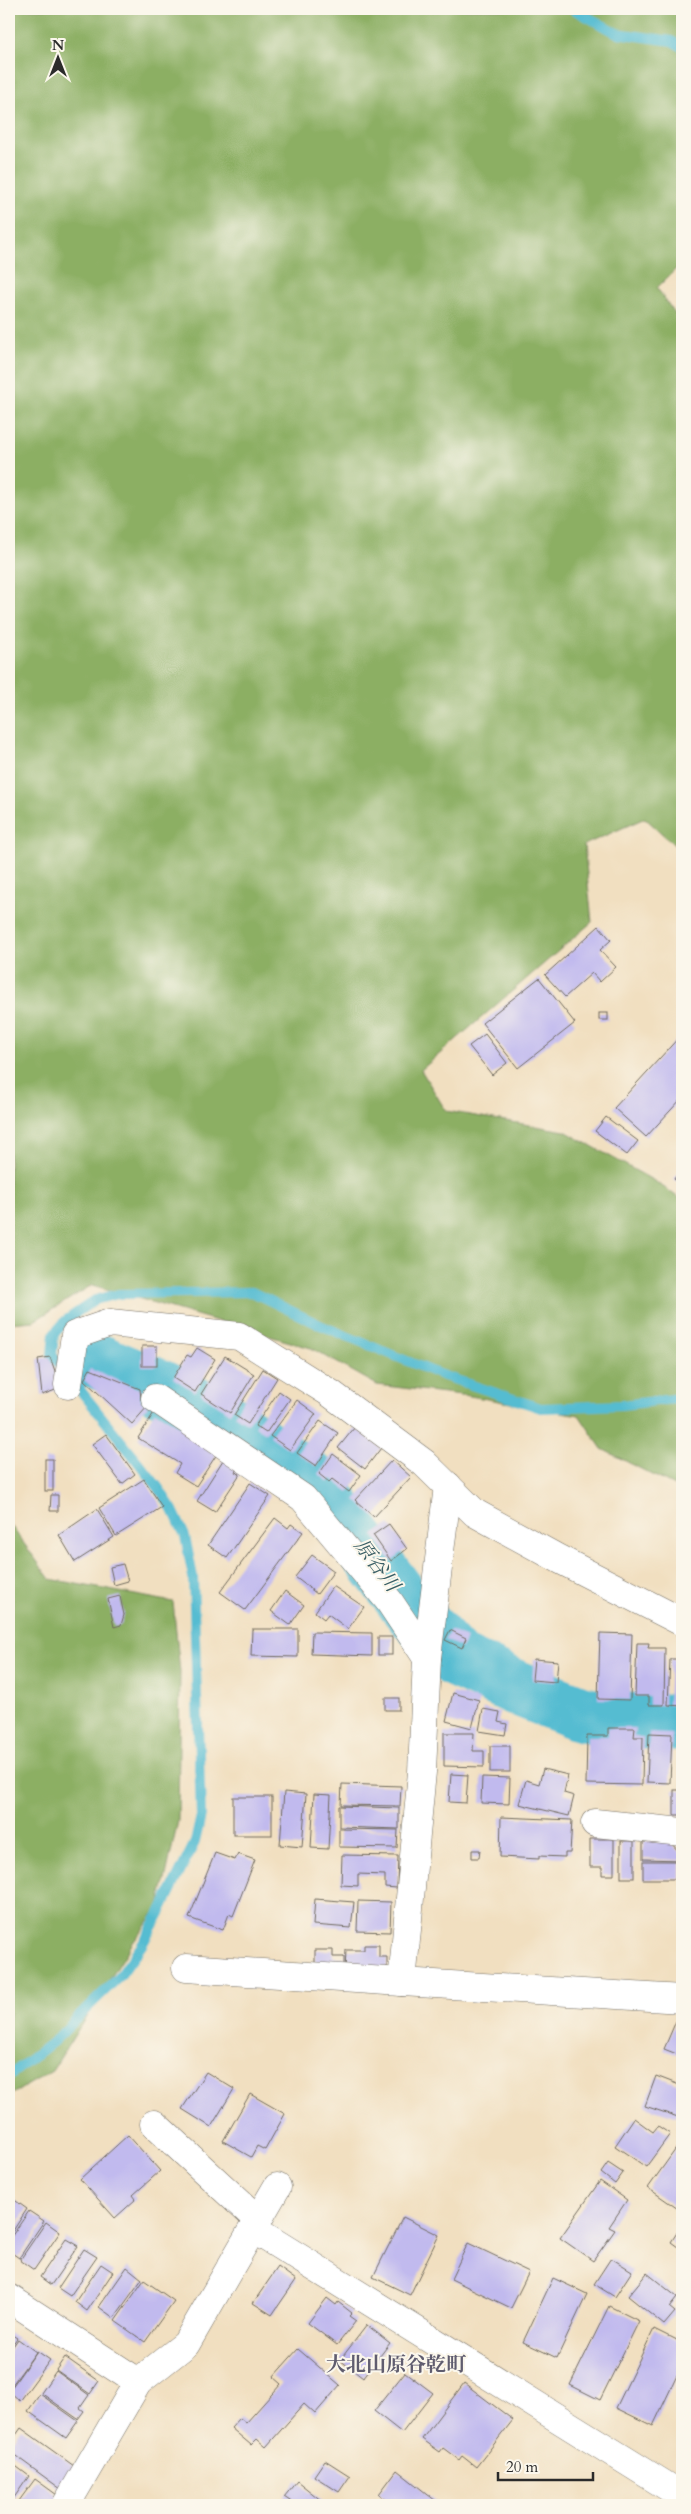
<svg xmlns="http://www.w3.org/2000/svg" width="691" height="2514" viewBox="0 0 691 2514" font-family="Cardo,'Noto Serif JP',serif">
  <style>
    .forest { fill: #8caf63; stroke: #5c6d47 }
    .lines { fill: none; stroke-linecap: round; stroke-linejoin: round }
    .stream { stroke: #54bcd1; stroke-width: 10 }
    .river { stroke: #54bcd1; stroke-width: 56 }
    .building { fill: #c1baee }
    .minor-casing { stroke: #706a5f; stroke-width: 29 }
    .minor { stroke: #fff; stroke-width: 28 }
    .labels { text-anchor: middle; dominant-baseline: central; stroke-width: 4; stroke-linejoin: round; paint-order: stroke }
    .water-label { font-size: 20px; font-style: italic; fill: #395e65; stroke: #fbf7ec }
    .neighbourhood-label { font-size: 20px; font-weight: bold; fill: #605d6f; stroke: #fbf7ec }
  </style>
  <rect width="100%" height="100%" fill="#fbf7ec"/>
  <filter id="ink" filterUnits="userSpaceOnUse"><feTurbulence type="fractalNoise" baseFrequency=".02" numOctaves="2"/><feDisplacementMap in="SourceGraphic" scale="10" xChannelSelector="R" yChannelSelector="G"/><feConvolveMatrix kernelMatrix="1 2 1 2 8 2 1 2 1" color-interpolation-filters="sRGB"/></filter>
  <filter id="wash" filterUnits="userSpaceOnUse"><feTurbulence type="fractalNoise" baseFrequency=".0096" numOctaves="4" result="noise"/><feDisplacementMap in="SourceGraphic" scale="20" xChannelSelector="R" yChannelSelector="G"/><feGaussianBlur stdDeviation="1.12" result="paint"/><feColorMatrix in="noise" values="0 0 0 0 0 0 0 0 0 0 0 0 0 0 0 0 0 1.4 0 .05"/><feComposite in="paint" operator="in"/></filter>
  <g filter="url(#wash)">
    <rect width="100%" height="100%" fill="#f1dfc0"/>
    <g class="forest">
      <polygon points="9,9 682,9 682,263 657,288 682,324 682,852 645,818 584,845 592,922 421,1070 446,1111 565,1131 656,1182 682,1200 682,1490 602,1449 579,1415 470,1396 377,1385 311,1348 92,1285 34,1321 9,1323"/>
      <polygon points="9,1523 50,1579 173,1602 180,1672 178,1821 159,1907 132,1944 52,2071 9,2096"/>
    </g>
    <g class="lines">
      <g class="stream">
        <polyline points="573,9 617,33 672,41 682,47"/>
        <polyline points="9,2076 54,2041 120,1976 142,1945 160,1913 195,1842 201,1816 193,1577 185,1536 173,1510 158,1487 52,1355 54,1334 66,1320 95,1300 118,1294 252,1292 320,1325 441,1375 541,1408 622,1405 682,1398"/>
      </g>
      <polyline class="river" points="90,1358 157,1386 225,1419 314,1482 413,1613 456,1660 517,1688 580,1713 617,1720 682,1723"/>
    </g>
    <g id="blocks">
      <g class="building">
        <polygon points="599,926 611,940 600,950 616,967 600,982 592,973 565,997 545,975"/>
        <polygon points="539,978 575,1023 518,1068 482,1023"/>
        <rect x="599" y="1013" width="9" height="7"/>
        <polygon points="485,1034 507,1063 492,1075 469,1046"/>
        <polygon points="682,1034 682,1098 646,1137 614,1108"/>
        <polygon points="606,1117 638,1141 627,1155 595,1131"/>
        <polygon points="682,1168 682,1186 674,1179"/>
        <rect x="142" y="1346" width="15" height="20"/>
        <polygon points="197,1348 215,1359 195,1392 173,1378 187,1355 191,1357"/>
        <polygon points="225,1356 254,1374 230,1413 201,1394"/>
        <polygon points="50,1357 61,1388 42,1395 38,1359"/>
        <polygon points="90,1369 140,1389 141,1400 148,1406 132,1424 84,1380"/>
        <polygon points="263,1369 277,1378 248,1424 234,1415"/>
        <polygon points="279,1391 290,1399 266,1433 255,1426"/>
        <polygon points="297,1400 316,1414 290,1450 270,1436"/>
        <polygon points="155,1411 219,1451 196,1486 175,1473 180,1464 138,1438"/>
        <polygon points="320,1421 338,1433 316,1466 297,1453"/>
        <polygon points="355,1427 381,1448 365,1469 338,1448"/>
        <polygon points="106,1434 135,1474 122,1484 92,1444"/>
        <polygon points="333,1454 361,1475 349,1492 332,1479 329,1482 319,1474"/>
        <polygon points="225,1457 239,1465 235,1472 240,1474 215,1512 197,1501"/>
        <rect x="45" y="1459" width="8" height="32"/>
        <polygon points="392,1460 411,1477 374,1517 355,1500"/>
        <polygon points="144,1479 162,1507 116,1536 99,1508"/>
        <polygon points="250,1483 270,1496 227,1558 208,1545"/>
        <polygon points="51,1495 58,1495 58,1511 50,1511"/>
        <polygon points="97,1509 114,1537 75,1562 59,1535"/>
        <polygon points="275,1518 288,1528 291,1524 303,1532 245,1610 220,1592"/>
        <polygon points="389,1524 407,1549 391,1561 373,1535"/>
        <polygon points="312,1555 334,1571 317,1594 295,1577"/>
        <polygon points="123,1564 128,1581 114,1585 110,1567"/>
        <polygon points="333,1586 364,1607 348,1629 328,1614 324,1619 315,1612"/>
        <polygon points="285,1591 304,1605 290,1625 271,1611"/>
        <polygon points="120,1596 124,1615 121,1625 114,1627 108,1599"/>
        <polygon points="252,1629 298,1629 298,1657 251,1656"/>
        <polygon points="450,1630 466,1638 462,1648 445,1640"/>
        <polygon points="312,1632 372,1633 372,1656 311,1654"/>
        <polygon points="600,1633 632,1634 630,1700 598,1699"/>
        <rect x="378" y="1637" width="14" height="18"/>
        <polygon points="637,1643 649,1643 648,1648 665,1648 664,1705 649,1705 649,1696 635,1696"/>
        <polygon points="534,1659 558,1661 556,1682 532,1680"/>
        <polygon points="670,1659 681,1659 682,1706 668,1705"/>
        <polygon points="453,1693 479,1700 472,1728 446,1721"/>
        <rect x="385" y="1698" width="14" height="12"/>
        <polygon points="483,1709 500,1712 498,1722 507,1724 505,1735 479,1731"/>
        <polygon points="608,1728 635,1728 634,1737 643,1737 642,1785 586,1784 587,1736 608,1736"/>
        <polygon points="444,1733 474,1733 473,1751 484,1751 484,1767 444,1766"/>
        <polygon points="649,1733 672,1734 670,1783 647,1782"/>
        <rect x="490" y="1746" width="20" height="26"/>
        <polygon points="543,1769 568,1775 564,1793 574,1796 569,1816 519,1804 526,1780 539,1784"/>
        <polygon points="451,1774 468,1775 466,1803 449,1802"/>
        <polygon points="482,1777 510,1778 509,1804 481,1803"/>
        <polygon points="342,1784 401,1786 400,1806 341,1805"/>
        <rect x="674" y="1790" width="8" height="25"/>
        <polygon points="284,1792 306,1794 302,1847 280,1845"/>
        <polygon points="314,1794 331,1795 328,1849 311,1848"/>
        <rect x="233" y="1797" width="39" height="38"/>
        <polygon points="339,1806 399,1808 399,1829 339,1827"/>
        <polygon points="501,1817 572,1820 570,1853 565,1853 565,1857 539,1856 539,1859 500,1857"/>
        <polygon points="339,1829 398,1830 397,1848 339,1847"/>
        <polygon points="590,1839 614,1839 614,1875 602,1875 602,1867 590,1867"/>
        <rect x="621" y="1841" width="13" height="37"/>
        <polygon points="643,1841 669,1841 682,1855 682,1860 643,1859"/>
        <polygon points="472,1850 480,1850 479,1858 472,1858"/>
        <polygon points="215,1853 235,1860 238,1854 255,1860 233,1916 229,1914 223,1930 189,1918"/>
        <polygon points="342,1855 398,1856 397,1888 385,1887 385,1875 358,1874 358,1886 341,1885"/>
        <rect x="643" y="1861" width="37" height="18"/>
        <polygon points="315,1899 354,1902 351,1928 313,1925"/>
        <polygon points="358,1901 391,1902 390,1932 357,1931"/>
        <polygon points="364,1945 379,1945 379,1957 387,1957 387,1972 345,1972 346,1950 364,1950"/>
        <polygon points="315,1950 333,1950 333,1957 344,1957 344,1970 315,1970"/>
        <polygon points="676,2021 682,2021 682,2056 664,2049"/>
        <polygon points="206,2072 234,2089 211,2127 182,2109"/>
        <polygon points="656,2076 682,2086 682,2103 678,2117 645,2106"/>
        <polygon points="250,2094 285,2114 265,2150 257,2146 251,2157 223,2141"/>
        <polygon points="634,2118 653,2132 658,2126 670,2134 646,2167 615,2146"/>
        <polygon points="128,2135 160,2171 133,2195 136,2199 115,2218 80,2179"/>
        <polygon points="678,2146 682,2149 681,2211 648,2188"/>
        <polygon points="608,2163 623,2173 615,2184 601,2173"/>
        <polygon points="600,2181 627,2200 609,2227 615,2230 593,2261 560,2238"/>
        <polygon points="9,2196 27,2209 9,2237"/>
        <polygon points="29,2211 44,2221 19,2258 9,2251 9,2240"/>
        <polygon points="403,2217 439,2235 410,2295 373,2277"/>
        <polygon points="46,2222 60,2232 34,2270 20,2260"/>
        <polygon points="682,2225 682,2250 671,2242"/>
        <polygon points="66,2239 78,2246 51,2285 40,2277"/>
        <polygon points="468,2243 529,2272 511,2308 451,2279"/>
        <polygon points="84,2249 97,2257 70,2296 58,2288"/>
        <polygon points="611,2258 632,2271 615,2297 594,2284"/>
        <polygon points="101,2264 113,2272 87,2311 75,2302"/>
        <polygon points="127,2267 142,2279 114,2318 99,2307"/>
        <polygon points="278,2267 296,2280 272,2315 253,2303"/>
        <polygon points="647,2273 677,2297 669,2307 675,2312 664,2325 628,2296"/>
        <polygon points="553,2278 587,2294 557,2358 523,2342"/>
        <polygon points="144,2280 174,2301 145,2342 115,2321"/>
        <polygon points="327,2298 336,2305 338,2302 352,2313 349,2316 356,2321 337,2345 308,2323"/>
        <polygon points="609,2306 639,2321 600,2400 570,2385"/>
        <polygon points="367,2325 390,2343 363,2378 340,2360"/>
        <polygon points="654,2329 682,2343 682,2365 653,2426 616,2408"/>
        <polygon points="9,2333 17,2338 9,2349"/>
        <polygon points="18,2339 36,2352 9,2389 9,2352"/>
        <polygon points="298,2349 340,2385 315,2414 304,2404 266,2447 257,2439 251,2445 231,2428 240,2418 246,2423 281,2384 273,2377"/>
        <polygon points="37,2351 50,2360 20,2401 9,2391"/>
        <polygon points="65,2357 99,2381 90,2394 56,2370"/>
        <polygon points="56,2371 89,2395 80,2408 84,2411 78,2419 41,2393"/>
        <polygon points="405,2372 433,2393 402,2433 374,2411"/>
        <polygon points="464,2383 513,2420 476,2467 462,2456 459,2460 443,2448 440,2452 422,2439"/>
        <polygon points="40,2394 78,2421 66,2438 28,2411"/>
        <polygon points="21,2428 81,2471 65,2492 9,2451 9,2445"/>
        <polygon points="325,2460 350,2476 339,2492 314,2476"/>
        <polygon points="9,2461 29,2476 9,2505"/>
        <polygon points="397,2470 441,2505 393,2505 379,2494"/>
        <polygon points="35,2479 64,2500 60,2505 16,2505"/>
        <polygon points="297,2481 327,2505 296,2505 284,2497"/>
      </g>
    </g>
  </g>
  <g filter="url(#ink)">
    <use href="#blocks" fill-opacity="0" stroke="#706a5f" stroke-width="1"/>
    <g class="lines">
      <g class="minor-casing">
        <g id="minor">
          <polyline points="68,1385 75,1335 110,1323 239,1336 330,1393 424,1463 475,1513 559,1559 682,1622"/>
          <polyline points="155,1398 303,1498 389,1601 427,1658"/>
          <polyline points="448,1486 427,1658 422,1772 402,1982 682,1999"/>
          <polyline points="595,1823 682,1832"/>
          <polyline points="186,1968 402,1982"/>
          <polyline points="154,2124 258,2220"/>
          <polyline points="253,2229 673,2490"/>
          <polyline points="9,2298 138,2382"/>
          <polyline points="66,2505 138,2382 186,2344 277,2187"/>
        </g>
      </g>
      <use href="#minor" class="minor"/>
    </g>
  </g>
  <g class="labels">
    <g class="water-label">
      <text transform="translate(377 1565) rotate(53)">原谷川</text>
    </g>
    <g class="neighbourhood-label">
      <text x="396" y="2364">大北山原谷乾町</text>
    </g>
  </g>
  <rect width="691" height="2514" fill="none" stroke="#fbf7ec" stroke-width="30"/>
  <g transform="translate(58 58)" stroke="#fbf7ec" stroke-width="4" paint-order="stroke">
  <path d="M0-4L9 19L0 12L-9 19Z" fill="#2b2b2b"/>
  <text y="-8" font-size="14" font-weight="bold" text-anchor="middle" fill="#2b2b2b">N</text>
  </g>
  <path d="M498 2472v8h95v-8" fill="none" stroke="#2b2b2b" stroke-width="2.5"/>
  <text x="506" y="2472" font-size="15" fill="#2b2b2b" stroke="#fbf7ec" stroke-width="4" paint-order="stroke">20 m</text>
</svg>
